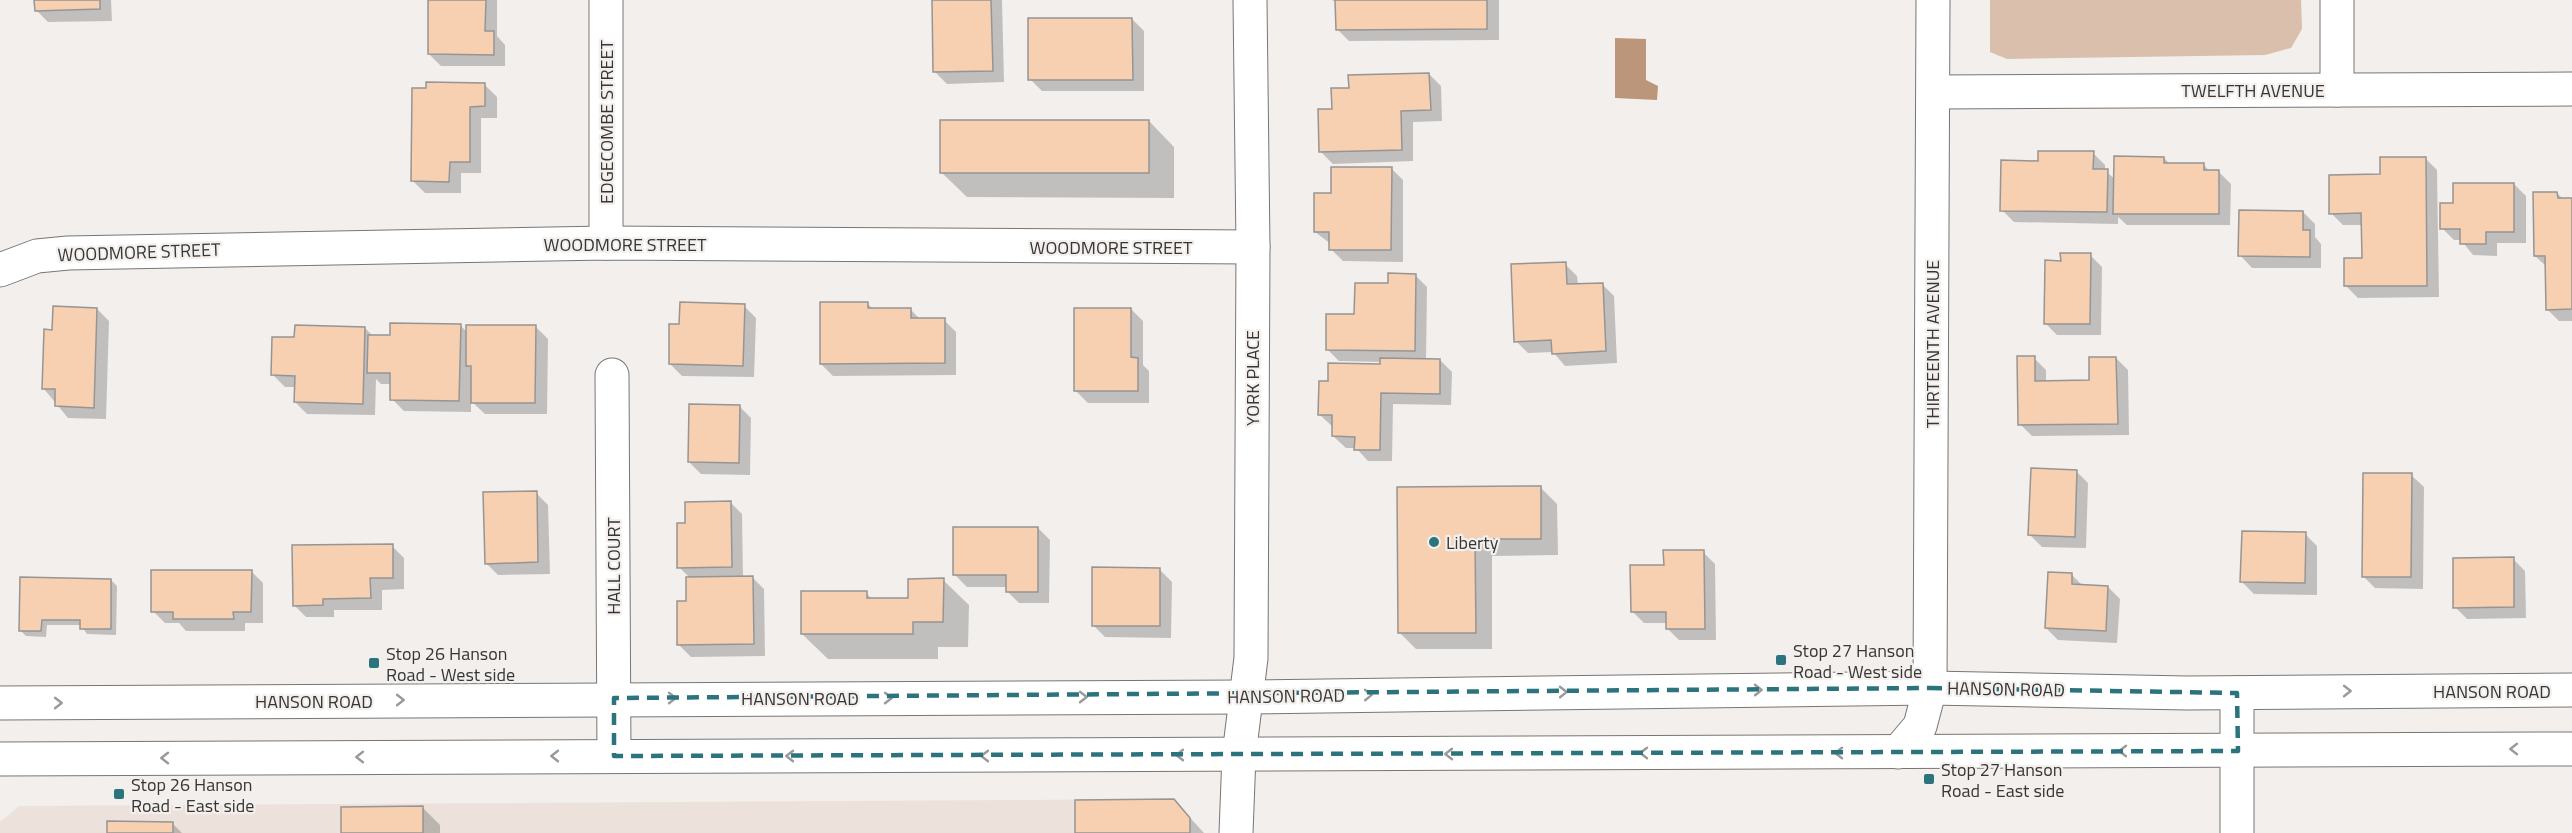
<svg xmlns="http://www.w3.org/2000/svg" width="2572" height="833" viewBox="0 0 2572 833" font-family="'Titillium Web',sans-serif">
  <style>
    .built { fill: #ece2db }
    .green { fill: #d9bfac }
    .water { fill: #bc967a }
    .shadow { fill: #0003 }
    .building { fill: #f7cfb1; stroke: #979593; stroke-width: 1.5 }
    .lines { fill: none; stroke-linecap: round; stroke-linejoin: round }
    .street-casing { stroke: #787674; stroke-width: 35 }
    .secondary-casing { stroke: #787674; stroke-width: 35 }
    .street { stroke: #fff; stroke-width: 33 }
    .secondary { stroke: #fff; stroke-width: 33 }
    .oneway { stroke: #9b9a9a }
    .marked { fill: none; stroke: #2b737d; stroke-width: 4.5; stroke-dasharray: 12 8; stroke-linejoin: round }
    .poi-dot { fill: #2b737d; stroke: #f2efed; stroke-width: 2 }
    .labels { text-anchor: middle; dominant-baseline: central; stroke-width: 4.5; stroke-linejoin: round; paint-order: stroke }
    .street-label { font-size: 18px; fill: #373635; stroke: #f2efed }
    .poi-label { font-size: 18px; fill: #373635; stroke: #f2efed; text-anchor: start }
  </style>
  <rect width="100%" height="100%" fill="#f2efed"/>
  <polygon class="built" points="1174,799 1190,818 1190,833 0,833 0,822 19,806"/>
  <polygon class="green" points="1990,0 2301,0 2302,29 2291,48 2265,55 2007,59 1990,52"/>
  <polygon class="water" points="1615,38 1646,39 1646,80 1658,86 1657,100 1615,98"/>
  <g class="shadow">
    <polygon points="36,0 111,0 112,21 48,22 36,10"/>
    <polygon points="430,0 497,0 497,36 505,45 505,66 441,66 429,54"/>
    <polygon points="933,0 1002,0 1004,82 947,84 935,72"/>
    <polygon points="1332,0 1499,0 1499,40 1349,41 1337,29 1337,3"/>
    <polygon points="1132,19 1144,31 1144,91 1042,91 1030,79"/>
    <polygon points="1429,74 1441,86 1442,121 1413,122 1413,161 1333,164 1321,152 1333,110 1350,89"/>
    <polygon points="485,85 497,97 497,118 481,118 481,173 461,173 461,193 425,193 413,181"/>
    <polygon points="1149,121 1174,147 1174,198 967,197 941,172"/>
    <polygon points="2093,153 2105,165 2105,171 2115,179 2164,158 2170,164 2204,165 2210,172 2219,172 2231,184 2230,225 2127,225 2118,217 2118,224 2014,222 2002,210 2040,162"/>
    <polygon points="2425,158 2437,170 2439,297 2358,298 2346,286 2364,260 2363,225 2343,225 2331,213 2382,176"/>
    <polygon points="1391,168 1403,180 1403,262 1343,261 1331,249 1331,244 1315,232 1332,194"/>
    <polygon points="2514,184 2526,196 2526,243 2497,243 2497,256 2473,255 2461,240 2454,240 2442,228 2455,204"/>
    <polygon points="2557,193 2563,199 2572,199 2572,321 2559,321 2547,309 2547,267 2535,256"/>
    <polygon points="2303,212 2315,224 2315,237 2321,244 2321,268 2252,268 2240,255"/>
    <polygon points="2090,255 2102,267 2101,335 2057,335 2045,323"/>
    <polygon points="1565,264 1577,276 1578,285 1602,284 1614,296 1617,363 1565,366 1553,352 1528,353 1516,341"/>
    <polygon points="1415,275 1427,287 1426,360 1440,360 1452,372 1451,405 1393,404 1392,461 1368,461 1356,448 1346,448 1333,436 1333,427 1320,415 1330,383 1382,365 1381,362 1339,361 1327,349 1356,316 1390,285"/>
    <polygon points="867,303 874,310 910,309 921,320 944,320 956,332 956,375 833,376 821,364"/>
    <polygon points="744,306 756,318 754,377 682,376 670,364 681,326"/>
    <polygon points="97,309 109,321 106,419 68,418 44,389 54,331"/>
    <polygon points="1131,309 1143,321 1143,365 1149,371 1149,403 1088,403 1076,391"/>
    <polygon points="461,326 467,332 536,327 548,339 547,414 485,414 471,401 471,412 404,411 392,399 392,384 381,384 376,379 375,415 307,414 295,402 296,387 285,387 273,375 295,339 365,328 373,336 392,336"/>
    <polygon points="2034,358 2046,370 2046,382 2091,382 2116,358 2128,370 2129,435 2032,436 2020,424"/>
    <polygon points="739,406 751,418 750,475 701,474 689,462"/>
    <polygon points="2076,471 2088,483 2086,548 2042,547 2030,535"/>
    <polygon points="2411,475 2424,487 2423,589 2375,588 2363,576"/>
    <polygon points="1540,487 1557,504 1558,555 1492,556 1492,649 1416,649 1399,632 1398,489"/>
    <polygon points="536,493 548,505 550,574 498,575 486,563"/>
    <polygon points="730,502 742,514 743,578 752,577 764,589 765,656 691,657 679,645 688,603 688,576 679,567 687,525"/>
    <polygon points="1038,528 1050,540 1049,603 1019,603 1007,591 1008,587 967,587 955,575"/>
    <polygon points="2305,534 2317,546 2317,595 2254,594 2242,582"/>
    <polygon points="392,546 404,558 404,589 382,590 382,610 334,610 334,617 306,617 294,605"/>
    <polygon points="1703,552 1715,564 1716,640 1679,640 1667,628 1667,623 1644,623 1632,611 1665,566"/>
    <polygon points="2513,559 2525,571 2526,618 2467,619 2455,607"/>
    <polygon points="1160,570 1172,582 1171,638 1105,637 1093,625"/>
    <polygon points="251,571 263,583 263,623 245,623 245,631 186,631 179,623 165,623 153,611"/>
    <polygon points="2072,575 2083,586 2108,587 2120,599 2117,643 2058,640 2046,628"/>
    <polygon points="111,580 117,586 116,635 87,634 81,625 47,625 46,637 26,636 20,630"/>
    <polygon points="943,580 969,605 968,647 938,647 938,659 828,659 802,634 866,593 873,600 909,600"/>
    <polygon points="1174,800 1204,833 1076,833"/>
    <polygon points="423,808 440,825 440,833 343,833"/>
    <polygon points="173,824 182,833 108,833"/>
  </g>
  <g class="building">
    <polygon points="34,0 100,0 100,9 35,11"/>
    <polygon points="428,0 486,0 485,31 494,31 494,55 428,54"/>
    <polygon points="932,0 991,0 993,71 933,72"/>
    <polygon points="1335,0 1487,0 1487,29 1336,30"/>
    <polygon points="1028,18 1132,18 1133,80 1028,80"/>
    <polygon points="1429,73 1431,110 1401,111 1402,150 1319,152 1318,109 1332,109 1331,88 1349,88 1348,75"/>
    <polygon points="426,82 485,83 485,106 470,107 470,162 450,162 449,182 411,181 412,88 426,88"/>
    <rect x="940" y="120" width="209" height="53"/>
    <polygon points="2038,151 2094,151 2093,169 2108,169 2107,212 2000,211 2001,160 2038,161"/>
    <polygon points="2114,156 2164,157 2164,163 2204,163 2204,170 2219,170 2219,214 2113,214"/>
    <polygon points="2380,157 2426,157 2427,286 2344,286 2344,258 2362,258 2361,213 2329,214 2329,175 2380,174"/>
    <polygon points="1331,167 1392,167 1391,250 1329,250 1329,232 1314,232 1314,193 1331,193"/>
    <polygon points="2453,183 2514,183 2514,232 2486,232 2486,244 2460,244 2460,229 2440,229 2440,203 2453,203"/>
    <polygon points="2533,192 2557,192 2558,198 2572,198 2572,309 2546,310 2545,256 2534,256"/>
    <polygon points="2239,210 2303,211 2303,230 2310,230 2310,257 2238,256"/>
    <polygon points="2060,253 2091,253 2090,324 2044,324 2045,260 2061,261"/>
    <polygon points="1566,262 1567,284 1603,283 1606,351 1552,354 1551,340 1514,342 1511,264"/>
    <polygon points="1388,273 1416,274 1415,351 1326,350 1326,314 1354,314 1355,283 1388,283"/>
    <polygon points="680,302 745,304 743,366 669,364 669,324 679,324"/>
    <polygon points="820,302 868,302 868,308 911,308 911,318 945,318 945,363 820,364"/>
    <polygon points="53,306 97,308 94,408 55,406 55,389 42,389 44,329 52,330"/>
    <polygon points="1074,308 1131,308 1131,357 1138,358 1138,391 1074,391"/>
    <polygon points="390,323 461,324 459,401 390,400 390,373 367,373 368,335 390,335"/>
    <polygon points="295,325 365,327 363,404 294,402 295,376 271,375 272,337 294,337"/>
    <polygon points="466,325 536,325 535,403 471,403 471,366 466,366"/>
    <polygon points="2017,356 2035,356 2035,381 2089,380 2089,357 2116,357 2118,424 2018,425"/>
    <polygon points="1380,358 1440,359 1440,394 1381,393 1380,450 1354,450 1355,437 1332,436 1332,415 1318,415 1319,381 1328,381 1328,363 1380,364"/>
    <polygon points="689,404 740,405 739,463 688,462"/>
    <polygon points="2031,468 2077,470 2075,537 2028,535"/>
    <polygon points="2363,473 2412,473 2411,577 2362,577"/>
    <polygon points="1541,486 1541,539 1475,539 1476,633 1398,633 1397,487"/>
    <polygon points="537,491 538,562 485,564 483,492"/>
    <polygon points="731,501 732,567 677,568 677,523 685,523 685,502"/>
    <polygon points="953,527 1038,527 1038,592 1006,592 1006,575 953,575"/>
    <polygon points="2242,531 2306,532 2305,583 2240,582"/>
    <polygon points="393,544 393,578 370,578 371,598 323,599 323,605 293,606 292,545"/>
    <polygon points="1663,550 1704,550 1705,629 1666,629 1666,612 1631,612 1630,565 1664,565"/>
    <polygon points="2514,557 2514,607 2453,608 2453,558"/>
    <polygon points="1092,567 1160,568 1160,626 1092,626"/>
    <polygon points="151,570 252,570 251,612 233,612 234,619 173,619 173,612 151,612"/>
    <polygon points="2048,572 2072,573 2072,584 2108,586 2106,631 2045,628"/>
    <polygon points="753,576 754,644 677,645 677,601 686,601 686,577"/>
    <polygon points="20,577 111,579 111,629 80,629 80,620 42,620 41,631 19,631"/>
    <polygon points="944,578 943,622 913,622 913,634 801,634 801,591 867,591 867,598 908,598 908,579"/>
    <polygon points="1174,799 1190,818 1190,833 1075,833 1075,800"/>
    <polygon points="423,806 423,833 341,833 341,807"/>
    <polygon points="107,821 173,822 173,833 107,833"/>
  </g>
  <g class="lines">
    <g class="street-casing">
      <g id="street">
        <polyline points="2337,0 2337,90"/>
        <polyline points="1934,92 2572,89"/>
        <polyline points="606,243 606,0"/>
        <polyline points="0,270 37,256 68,253 606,243 1253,247"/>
        <polyline points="612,375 614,756"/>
        <polyline points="1930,688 1933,0"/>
        <polyline points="1236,833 1239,755 1251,658 1253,247 1250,0"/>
      </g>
    </g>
    <g class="secondary-casing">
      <g id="secondary">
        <polyline points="2237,693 2237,833"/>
        <polyline points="0,703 1247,697 1930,688 2187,693 2572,690"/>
        <polyline points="1898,752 1920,726 1930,688"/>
        <polyline points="0,759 2572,749"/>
      </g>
    </g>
    <use href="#street" class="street"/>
    <use href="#secondary" class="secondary"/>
  </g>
  <defs><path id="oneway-chevron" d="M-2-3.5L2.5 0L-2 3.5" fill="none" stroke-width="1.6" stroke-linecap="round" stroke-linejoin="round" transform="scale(1.5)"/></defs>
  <g class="oneway">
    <use href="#oneway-chevron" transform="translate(1758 690) rotate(-1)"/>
    <use href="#oneway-chevron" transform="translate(2347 691)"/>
    <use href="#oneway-chevron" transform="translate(1563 692) rotate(-1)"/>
    <use href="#oneway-chevron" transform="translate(1368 695) rotate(-1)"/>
    <use href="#oneway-chevron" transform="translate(1083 697)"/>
    <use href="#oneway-chevron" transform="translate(672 698)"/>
    <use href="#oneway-chevron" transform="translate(888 698)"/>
    <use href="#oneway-chevron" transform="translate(400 700)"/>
    <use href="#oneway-chevron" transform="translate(58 703)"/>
    <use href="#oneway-chevron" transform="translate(2514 749) rotate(180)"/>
    <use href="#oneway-chevron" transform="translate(2123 751) rotate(180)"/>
    <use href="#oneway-chevron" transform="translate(1644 753) rotate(180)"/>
    <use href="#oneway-chevron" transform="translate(1839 753) rotate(180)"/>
    <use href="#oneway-chevron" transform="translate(1449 754) rotate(180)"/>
    <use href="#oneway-chevron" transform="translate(1180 755) rotate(180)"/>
    <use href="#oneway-chevron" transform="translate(555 756) rotate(180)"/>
    <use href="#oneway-chevron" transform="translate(790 756) rotate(180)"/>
    <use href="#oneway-chevron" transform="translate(985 756) rotate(180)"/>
    <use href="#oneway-chevron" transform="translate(360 757) rotate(180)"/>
    <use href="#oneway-chevron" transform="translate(165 758) rotate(180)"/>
  </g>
  <path class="marked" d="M 1930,688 L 2237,693 L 2238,751 L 614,756 L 614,698 Z"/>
  <g class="poi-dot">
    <circle cx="1434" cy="542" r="6"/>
    <rect x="1775" y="654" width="12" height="12" rx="3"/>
    <rect x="368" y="657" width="12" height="12" rx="3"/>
    <rect x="1923" y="773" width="12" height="12" rx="3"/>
    <rect x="113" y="788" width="12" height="12" rx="3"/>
  </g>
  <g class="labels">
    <g class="street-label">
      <text x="2253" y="90">TWELFTH AVENUE</text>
      <text transform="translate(606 122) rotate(-90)">EDGECOMBE STREET</text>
      <text x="625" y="244">WOODMORE STREET</text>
      <text x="1111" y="247">WOODMORE STREET</text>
      <text transform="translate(139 252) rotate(-2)">WOODMORE STREET</text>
      <text transform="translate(1932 344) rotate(-90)">THIRTEENTH AVENUE</text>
      <text transform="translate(1252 378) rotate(-90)">YORK PLACE</text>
      <text transform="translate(613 566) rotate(-90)">HALL COURT</text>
      <text transform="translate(2006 689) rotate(1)">HANSON ROAD</text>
      <text x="2492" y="691">HANSON ROAD</text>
      <text transform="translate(1286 696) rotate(-1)">HANSON ROAD</text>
      <text x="800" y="698">HANSON ROAD</text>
      <text x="314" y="701">HANSON ROAD</text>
    </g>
    <g class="poi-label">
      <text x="1446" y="542">Liberty</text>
      <text x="1793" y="650">Stop 27 Hanson<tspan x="1793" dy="21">Road - West side</tspan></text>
      <text x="386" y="653">Stop 26 Hanson<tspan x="386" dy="21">Road - West side</tspan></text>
      <text x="1941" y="769">Stop 27 Hanson<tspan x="1941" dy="21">Road - East side</tspan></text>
      <text x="131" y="784">Stop 26 Hanson<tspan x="131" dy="21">Road - East side</tspan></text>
    </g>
  </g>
</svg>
